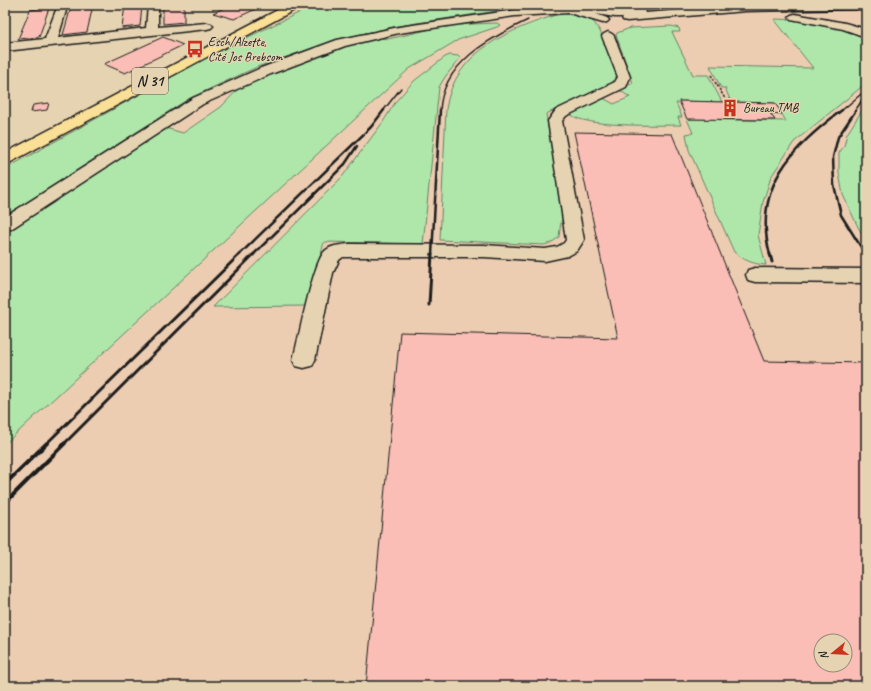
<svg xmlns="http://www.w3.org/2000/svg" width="871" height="691" viewBox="0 0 871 691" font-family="Caveat,sans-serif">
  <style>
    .built { fill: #eccdb2; fill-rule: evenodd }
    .green { fill: #afe7ab; stroke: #668264 }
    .building { fill: #fabeb6; stroke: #1c1c1c; fill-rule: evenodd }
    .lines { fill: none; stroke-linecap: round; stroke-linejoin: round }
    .minor-casing { stroke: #1c1c1c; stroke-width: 3 }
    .major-casing { stroke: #1c1c1c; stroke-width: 3 }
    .path { stroke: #1c1c1c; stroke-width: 1.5; stroke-dasharray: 2.5 1.5; stroke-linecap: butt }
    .minor { fill: #e6d3b1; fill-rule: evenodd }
    .major { fill: #fadf96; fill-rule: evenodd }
    .rail-far3 { stroke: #1c1c1c; stroke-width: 1.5 }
    .rail-far2 { stroke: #1c1c1c; stroke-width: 2.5 }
    .rail-far1 { stroke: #1c1c1c; stroke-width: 3 }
    .rail { stroke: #1c1c1c; stroke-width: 4 }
    .labels { text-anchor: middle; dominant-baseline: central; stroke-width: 3; stroke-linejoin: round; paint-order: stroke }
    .far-poi-label { font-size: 13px; fill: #1c1c1c; stroke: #e6d3b1; text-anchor: start }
    .shield { fill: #e6d3b1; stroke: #595349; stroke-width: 1 }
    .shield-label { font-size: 15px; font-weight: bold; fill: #1c1c1c }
  </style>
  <rect width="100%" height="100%" fill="#e6d3b1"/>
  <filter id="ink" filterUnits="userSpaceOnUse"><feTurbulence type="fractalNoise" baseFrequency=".025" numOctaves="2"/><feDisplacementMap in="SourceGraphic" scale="8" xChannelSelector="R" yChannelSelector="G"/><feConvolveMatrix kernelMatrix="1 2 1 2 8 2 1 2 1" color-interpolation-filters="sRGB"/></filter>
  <g filter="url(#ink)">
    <path class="built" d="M 369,5 L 866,5 L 866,686 L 5,686 L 5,206 L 196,87 ZM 821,641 L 845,641 L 845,665 L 821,665 Z"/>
    <g class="green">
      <polygon points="315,5 536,5 397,26 336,40 257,67 190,98 5,216 5,169 215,53"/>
      <path d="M 562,13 C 570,13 579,14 587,17 C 603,25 610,59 617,75 L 611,84 L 546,114 L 563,219 L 561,221 L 559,237 L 551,243 L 544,245 L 440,240 L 446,109 C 455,49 512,29 562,13 Z"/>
      <path d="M 774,19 C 805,20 838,23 866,37 L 866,81 L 859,89 L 794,142 L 771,177 L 763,202 L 758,235 L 766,265 C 752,264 744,260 734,252 L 689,150 L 686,134 L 693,133 L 687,119 L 786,121 L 775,103 L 731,102 L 725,88 L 721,88 L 710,66 L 813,68 Z"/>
      <polygon points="497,23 500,25 497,27 458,40 409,69 5,444 5,232 165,128 183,133 221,107 240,87 336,47 378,37 388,39 449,25"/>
      <path d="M 671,26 L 679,28 L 680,32 L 672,32 L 693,75 L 708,75 L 722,102 L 679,101 L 680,103 L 676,103 L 682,117 L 678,117 L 681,125 C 659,125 585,128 570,114 L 603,98 L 614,104 L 630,97 L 619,90 L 633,83 L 616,35 L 617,33 L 630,28 Z"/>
      <polygon points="450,55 458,56 460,58 445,77 439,87 423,244 324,242 307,306 213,307 342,177 383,122 396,101 414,81 445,57"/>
      <polygon points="866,104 866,240 859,229 843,195 839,173 839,153 844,146 847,134"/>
    </g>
    <g class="building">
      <polygon points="93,5 87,32 63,35 71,7"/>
      <polygon points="125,5 142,5 140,26 122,28"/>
      <polygon points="163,5 184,5 184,22 163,24"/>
      <polygon points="231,5 264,5 260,7 255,6 252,8 256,9 234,19 213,13"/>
      <polygon points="49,8 39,37 18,39 30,10"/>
      <polygon points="163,37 183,45 125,73 104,64"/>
      <polygon points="679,101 775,103 782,114 770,113 775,120 687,119"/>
      <polygon points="49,103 47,110 31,112 33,105"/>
      <path d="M 574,132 L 672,134 L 764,361 L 866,363 L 866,686 L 366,686 L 400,332 L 618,338 ZM 821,641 L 845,641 L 845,665 L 821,665 Z"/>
    </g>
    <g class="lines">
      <g class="minor-casing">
        <g id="minor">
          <polygon points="58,5 66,5 67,7 58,38 146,28 148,5 158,5 158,27 207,23 211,24 213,26 211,28 207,29 5,51 5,43 45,39"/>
          <polygon points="743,5 861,6 856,9 746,11 627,21 623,20 622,17 615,17 596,14 607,18 609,20 607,22 603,23 569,13 515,16 399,33 345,46 271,74 203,104 11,229 5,231 5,217 193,98 261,68 337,40 399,27 515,10 570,7 596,8 615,11 640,9 644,10 645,13"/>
          <polygon points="795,14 845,23 866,29 866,37 843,29 791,19 789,17 791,15"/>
          <path d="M 608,32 L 612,34 L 614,36 L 630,77 L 626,87 L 566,116 L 562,121 L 584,240 L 577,251 L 568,256 L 545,261 L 484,257 L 343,257 L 339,260 L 333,273 L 315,360 L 312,366 L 304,368 L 296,366 L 293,360 C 299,338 312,267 324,252 C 330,245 341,245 350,244 L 484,245 L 545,249 L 557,247 L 564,243 L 566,240 L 548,121 L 556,110 L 615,82 L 618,77 L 602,36 L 604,34 Z"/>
          <polygon points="755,268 866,269 866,283 755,282 748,280 746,275 748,270"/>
        </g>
      </g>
      <g class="major-casing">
        <polygon id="major" points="287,5 302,5 300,7 11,162 5,164 5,153"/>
      </g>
      <polyline class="path" points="711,75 727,102"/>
      <use href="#minor" class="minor"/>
      <use href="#major" class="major"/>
      <g class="rail-far3">
        <polyline points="864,5 866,7"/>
        <polyline points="383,111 401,88"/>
        <path d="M 440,111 C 442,63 490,38 528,20"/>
        <polyline points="841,111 866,90"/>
        <polyline points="855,111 866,94"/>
      </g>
      <g class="rail-far2">
        <polyline points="856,110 838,137 833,157 834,185 841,215 866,255"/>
        <polyline points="239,255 371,127 384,110"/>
        <polyline points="253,255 345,164 357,146"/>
        <polyline points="432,255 440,110"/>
        <path d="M 770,255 C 752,187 792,148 842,110"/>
      </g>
      <g class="rail-far1">
        <polyline points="770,254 772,262"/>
        <polyline points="429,305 432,254"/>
        <polyline points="46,444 240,254"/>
        <polyline points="64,444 254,254"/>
      </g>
      <g class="rail">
        <polyline points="5,484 47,443"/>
        <polyline points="5,503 65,443"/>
      </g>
    </g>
  </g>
  <defs>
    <g id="bus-bare" transform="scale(1.38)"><path d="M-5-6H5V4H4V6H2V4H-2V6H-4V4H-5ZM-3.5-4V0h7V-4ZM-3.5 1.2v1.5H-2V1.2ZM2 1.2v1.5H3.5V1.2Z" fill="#c8321e" stroke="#e6d3b1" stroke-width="2.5" paint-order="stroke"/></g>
    <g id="building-bare" transform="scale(1.38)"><path d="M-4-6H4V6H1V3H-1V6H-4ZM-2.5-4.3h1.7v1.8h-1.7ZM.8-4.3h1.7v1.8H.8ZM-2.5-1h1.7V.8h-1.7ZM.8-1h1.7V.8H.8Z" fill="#c8321e" stroke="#e6d3b1" stroke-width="2.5" paint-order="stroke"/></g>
  </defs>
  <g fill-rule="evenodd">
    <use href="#bus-bare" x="195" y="49"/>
    <use href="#building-bare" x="730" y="108"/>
  </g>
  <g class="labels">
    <g class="far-poi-label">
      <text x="208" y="42">Esch/Alzette,<tspan x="208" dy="15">Cité Jos Brebsom</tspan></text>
      <text x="743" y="108">Bureau TMB</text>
    </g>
    <rect class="shield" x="132" y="68" width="36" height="26" rx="3"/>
    <g class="shield-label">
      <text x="150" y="81">N 31</text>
    </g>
  </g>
  <rect width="871" height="691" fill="none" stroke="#e6d3b1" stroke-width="20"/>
  <rect x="10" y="10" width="851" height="671" fill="none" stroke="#1c1c1c" stroke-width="1.5" filter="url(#ink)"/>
  <g transform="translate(833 653) rotate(252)"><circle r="19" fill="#e6d3b1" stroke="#958a75"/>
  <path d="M0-3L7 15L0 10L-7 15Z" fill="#c8321e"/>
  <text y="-6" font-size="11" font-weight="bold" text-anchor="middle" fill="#1c1c1c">N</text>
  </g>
</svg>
